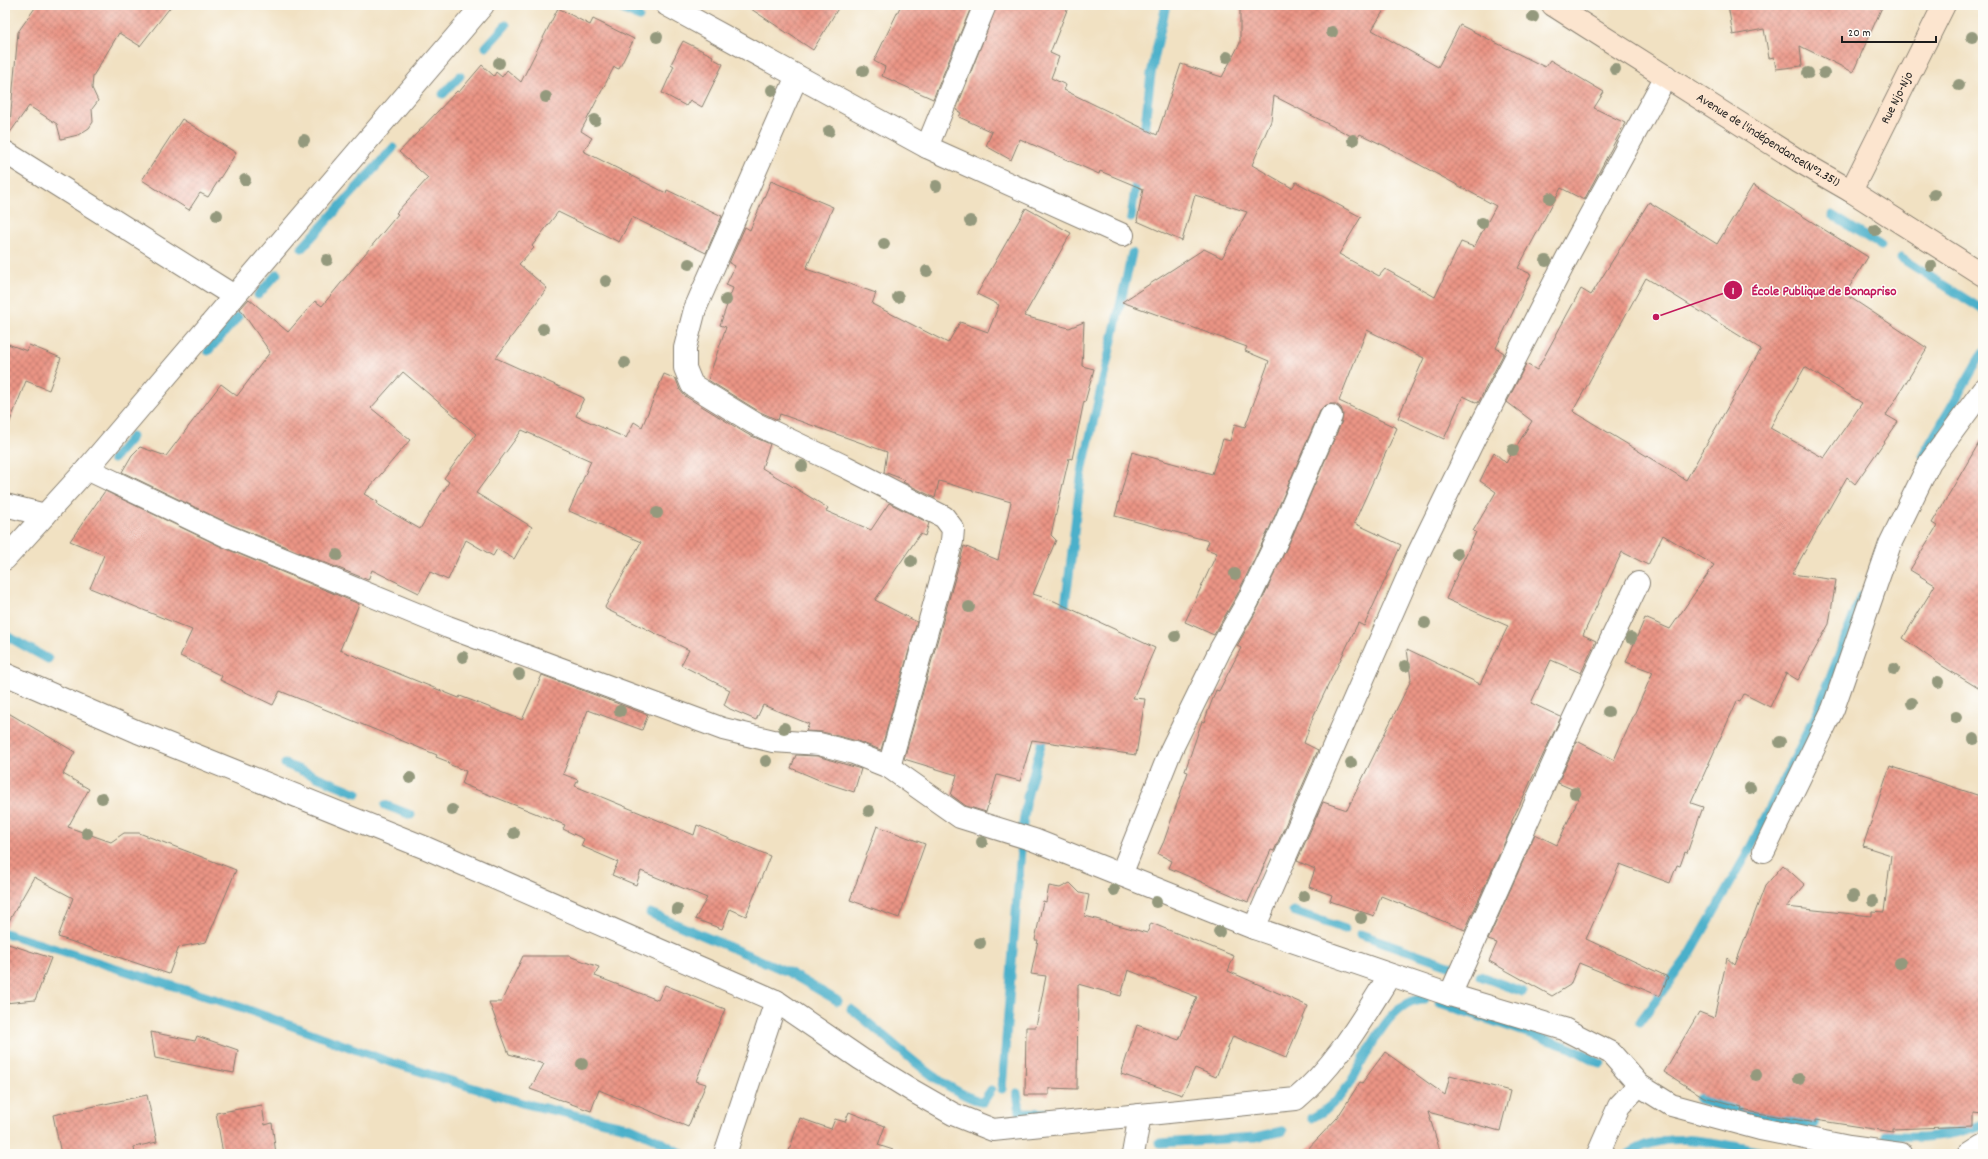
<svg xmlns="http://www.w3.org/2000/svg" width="1988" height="1159" viewBox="0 0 1988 1159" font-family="Dekko,sans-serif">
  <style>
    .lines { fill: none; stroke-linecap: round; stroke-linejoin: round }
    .stream { stroke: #4bb0ca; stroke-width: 9 }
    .building { fill: url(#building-cross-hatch); fill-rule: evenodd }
    .minor-casing { stroke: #867e6f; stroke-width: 24 }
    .secondary-casing { stroke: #867e6f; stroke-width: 24 }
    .minor { stroke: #fff; stroke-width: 22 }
    .secondary { stroke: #fce5cf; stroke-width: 22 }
    .tree { fill: #94997d }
    .labels { text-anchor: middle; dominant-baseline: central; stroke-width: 3; stroke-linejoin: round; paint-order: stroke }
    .street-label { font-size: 13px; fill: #1c1c1c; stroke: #fdfcf7 }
    .leader { fill: none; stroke: #c2185b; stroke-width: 1.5 }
    .callout-dot { fill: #c2185b; stroke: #fdfcf7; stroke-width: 1.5 }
    .mark-label { font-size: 12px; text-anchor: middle; font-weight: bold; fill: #fff }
    .callout-label { font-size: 14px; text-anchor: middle; font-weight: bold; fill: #c2185b; stroke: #fdfcf7; stroke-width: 3; stroke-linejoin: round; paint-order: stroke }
  </style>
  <defs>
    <pattern id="building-cross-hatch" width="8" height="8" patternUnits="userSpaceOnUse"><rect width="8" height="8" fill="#eb9485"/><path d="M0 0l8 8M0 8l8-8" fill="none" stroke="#be786c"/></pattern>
  </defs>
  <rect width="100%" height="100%" fill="#fdfcf7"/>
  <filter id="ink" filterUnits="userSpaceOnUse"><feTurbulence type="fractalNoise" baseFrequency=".025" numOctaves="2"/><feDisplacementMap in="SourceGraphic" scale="8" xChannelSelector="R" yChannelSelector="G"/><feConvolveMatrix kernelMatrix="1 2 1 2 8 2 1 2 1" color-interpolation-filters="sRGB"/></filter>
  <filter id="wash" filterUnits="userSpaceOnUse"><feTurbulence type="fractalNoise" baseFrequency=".012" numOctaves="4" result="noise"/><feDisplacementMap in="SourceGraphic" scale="16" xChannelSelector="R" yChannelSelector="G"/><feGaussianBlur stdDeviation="0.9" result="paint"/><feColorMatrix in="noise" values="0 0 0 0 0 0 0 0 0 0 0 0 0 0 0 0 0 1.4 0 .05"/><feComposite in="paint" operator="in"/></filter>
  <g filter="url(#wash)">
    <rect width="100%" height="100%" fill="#f1e1c2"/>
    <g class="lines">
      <g class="stream">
        <polyline points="613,5 639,17"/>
        <polyline points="486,47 506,25"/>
        <polyline points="443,94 460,76"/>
        <polyline points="1143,141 1151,74 1166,5"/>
        <polyline points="1832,215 1881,246"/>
        <polyline points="1131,218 1137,174"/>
        <polyline points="302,248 393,148"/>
        <polyline points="1901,258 1983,310"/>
        <polyline points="258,295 277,274"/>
        <polyline points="208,351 238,317"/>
        <polyline points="1923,455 1983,352"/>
        <polyline points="113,459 132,437"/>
        <path d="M 1063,617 C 1072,567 1074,517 1083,467 L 1132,253"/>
        <polyline points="5,635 48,659"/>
        <polyline points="285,764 357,793"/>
        <polyline points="385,805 411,815"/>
        <polyline points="1293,911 1345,929"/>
        <polyline points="650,913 788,972 838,1001"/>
        <polyline points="5,933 246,1009 387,1061 522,1103 631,1128 654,1138 682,1154"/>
        <polyline points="1360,934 1460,969"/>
        <polyline points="1480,976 1523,992"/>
        <polyline points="1440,1003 1571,1048 1601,1064"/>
        <path d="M 851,1009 C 894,1041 929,1083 981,1102 L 983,1102 L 991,1090"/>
        <polyline points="1639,1023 1690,954 1747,854 1816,715 1861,596"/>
        <polyline points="1002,1089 1023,824 1027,797 1045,730"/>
        <polyline points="1017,1093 1020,1112 1058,1113"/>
        <polyline points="1699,1099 1750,1115 1815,1125"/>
        <path d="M 1312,1118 C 1326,1111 1339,1099 1348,1086 C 1366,1060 1388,998 1425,999"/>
        <path d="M 1886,1136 C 1918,1139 1953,1137 1983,1124"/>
        <polyline points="1160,1143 1256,1137 1283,1131"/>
        <path d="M 1629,1154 C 1669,1125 1730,1147 1776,1154"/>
      </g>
    </g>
    <g id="blocks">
      <g class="building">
        <polygon points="37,5 172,5 140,46 119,33 93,76 92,88 98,101 92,109 93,122 89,128 78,135 61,139 57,124 29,106 9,134 18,32"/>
        <polygon points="745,5 840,5 813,50"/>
        <polygon points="901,5 972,5 933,99 882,76 885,67 874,61"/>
        <path d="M 997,5 L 1069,5 L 1050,53 L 1059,57 L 1051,78 L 1066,85 L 1064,90 L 1157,135 L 1181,64 L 1222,77 L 1240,43 L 1240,5 L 1387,5 L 1372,30 L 1438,67 L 1460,25 L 1545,67 L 1550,60 L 1604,92 L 1594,108 L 1625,123 L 1584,200 L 1561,188 L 1518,268 L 1531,274 L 1496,348 L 1504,353 L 1478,403 L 1463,396 L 1444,439 L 1398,418 L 1424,358 L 1367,330 L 1339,401 L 1397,428 L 1354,523 L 1401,545 L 1364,626 L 1358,623 L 1313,717 L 1304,743 L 1318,750 L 1274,851 L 1271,850 L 1248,902 L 1169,868 L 1172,861 L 1158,854 L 1164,841 L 1188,772 L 1185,771 L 1202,721 L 1204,722 L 1216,690 L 1219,691 L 1241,648 L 1237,646 L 1259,606 L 1292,537 L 1342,421 L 1343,414 L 1341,408 L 1336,404 L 1330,404 L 1324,406 L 1320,411 L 1270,527 L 1237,595 L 1214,635 L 1185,622 L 1217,553 L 1206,549 L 1209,541 L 1115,516 L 1132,452 L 1212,474 L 1223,439 L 1230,441 L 1235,424 L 1245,427 L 1269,361 L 1245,351 L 1247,347 L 1122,302 L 1204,249 L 1222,258 L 1247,212 L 1195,195 L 1182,241 L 1137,221 L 1143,189 L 1100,171 L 1099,174 L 1020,139 L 1011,160 L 986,146 L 992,132 L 959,117 L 961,113 L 956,110 ZM 1274,96 L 1357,139 L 1360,134 L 1385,146 L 1496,206 L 1474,247 L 1461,242 L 1435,297 L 1385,269 L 1379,276 L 1339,254 L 1361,217 L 1296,182 L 1292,188 L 1252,165 L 1271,121 Z"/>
        <polygon points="1728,5 1883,5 1853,72 1800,46 1802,66 1776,69 1774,57 1769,58 1764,29 1733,35"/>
        <path d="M 558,8 L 590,25 L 593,19 L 634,39 L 619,69 L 614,67 L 581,131 L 592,138 L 583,151 L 666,193 L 667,190 L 722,216 L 706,253 L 632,217 L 619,242 L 558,212 L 532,246 L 534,248 L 519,264 L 547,288 L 496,358 L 584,398 L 576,416 L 626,438 L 634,422 L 642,427 L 664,374 L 676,379 L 680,390 L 685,396 L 747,434 L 770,444 L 762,468 L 828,508 L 826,511 L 871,530 L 889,503 L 929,523 L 925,536 L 920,534 L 875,600 L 917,622 L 881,750 L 857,741 L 822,732 L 806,731 L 809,724 L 763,705 L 756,720 L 730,709 L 724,705 L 730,690 L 681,665 L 689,650 L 606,609 L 605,607 L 641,542 L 569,511 L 591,461 L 522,430 L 476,493 L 532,527 L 514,559 L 497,549 L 493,556 L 466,540 L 448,580 L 430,572 L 419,593 L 372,570 L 368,580 L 232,525 L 122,472 L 132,455 L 140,447 L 166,456 L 221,384 L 237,396 L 270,352 L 240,309 L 249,299 L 288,332 L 315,301 L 322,306 L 398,214 L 396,213 L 428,178 L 399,152 L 457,91 L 459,92 L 482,65 L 494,76 L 496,72 L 502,77 L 507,70 L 521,82 ZM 403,372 L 476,434 L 444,478 L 449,482 L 420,529 L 377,504 L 378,502 L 364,494 L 410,440 L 371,408 Z"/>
        <polygon points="683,41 713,56 712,58 723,64 702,107 690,100 686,106 662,93 674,66 671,64"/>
        <polygon points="182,119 236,153 208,197 200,193 189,210 142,180"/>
        <polygon points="771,181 833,207 806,269 876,293 872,304 948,343 960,322 988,332 999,305 977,294 1026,208 1071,233 1024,316 1069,328 1084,322 1082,366 1094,369 1085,402 1084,401 1072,459 1069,458 1051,535 1056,540 1033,594 1054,601 1155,648 1133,698 1145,699 1136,755 1032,740 1020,781 997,775 986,812 966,806 951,795 957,775 904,759 964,546 998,560 1011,502 939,481 935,498 903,482 905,480 884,472 887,452 780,414 778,420 760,412 708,380 726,327 720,325 733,288 726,285 735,266 729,263 745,227 750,230"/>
        <path d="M 1753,185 L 1868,257 L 1845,294 L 1927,348 L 1886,415 L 1898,422 L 1855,484 L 1847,477 L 1792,574 L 1836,580 L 1829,624 L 1798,680 L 1786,673 L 1770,707 L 1744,694 L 1740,702 L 1737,701 L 1691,803 L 1703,807 L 1687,853 L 1685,852 L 1680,866 L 1677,865 L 1670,883 L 1620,864 L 1586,939 L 1668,977 L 1660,996 L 1579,963 L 1570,985 L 1552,996 L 1489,961 L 1497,943 L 1488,940 L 1535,834 L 1557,845 L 1581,793 L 1558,783 L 1577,741 L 1614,760 L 1653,672 L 1626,662 L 1645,618 L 1670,629 L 1714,565 L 1663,535 L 1648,565 L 1622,552 L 1583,635 L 1596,641 L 1581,673 L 1551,660 L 1531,703 L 1561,717 L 1511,823 L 1513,824 L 1465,930 L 1381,896 L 1374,916 L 1330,901 L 1332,895 L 1309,887 L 1315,869 L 1297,861 L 1323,802 L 1347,810 L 1411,680 L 1407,649 L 1480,684 L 1508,626 L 1446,599 L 1476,532 L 1473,531 L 1496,492 L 1480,481 L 1494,452 L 1506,463 L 1532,421 L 1507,402 L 1526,364 L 1537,370 L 1581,289 L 1591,295 L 1649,202 L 1717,244 ZM 1646,278 L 1761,349 L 1686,480 L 1573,411 ZM 1805,367 L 1862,403 L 1824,458 L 1770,428 Z"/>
        <polygon points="5,343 27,351 29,345 61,358 49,390 26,381 7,429 5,428"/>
        <polygon points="1983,436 1983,691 1939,664 1903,638 1935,585 1910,570 1937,526 1932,523"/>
        <polygon points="105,491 222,547 359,604 340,650 459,698 460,696 522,720 542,675 648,715 642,730 588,710 563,774 578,780 575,786 694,835 697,825 770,856 746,916 730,909 722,929 695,919 707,898 641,871 636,885 612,875 618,862 581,846 584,839 563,829 565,825 462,784 466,771 448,764 449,762 436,757 437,755 280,691 273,705 220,680 222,676 180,656 192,630 90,588 104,555 70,541"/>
        <polygon points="5,711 75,752 63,774 89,789 68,827 111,842 124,833 139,833 236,870 206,942 179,947 169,974 58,937 73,898 34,877 5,928"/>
        <polygon points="796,755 817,756 861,769 854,792 826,783 791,768"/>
        <polygon points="1890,766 1983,797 1983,1114 1973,1113 1973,1126 1893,1129 1893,1132 1815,1120 1815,1123 1741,1110 1742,1107 1704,1097 1664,1072 1699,1012 1714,1018 1727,958 1735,965 1765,886 1783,865 1805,885 1786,907 1872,916 1872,911 1884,912 1891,855 1863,846"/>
        <polygon points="877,826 925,844 899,918 850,900"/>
        <polygon points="1070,883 1080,893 1089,895 1085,916 1147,933 1151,923 1234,956 1228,971 1308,1006 1286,1058 1233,1036 1216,1077 1195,1068 1182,1095 1121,1074 1137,1025 1179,1040 1197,997 1128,970 1121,996 1078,984 1077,1089 1049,1088 1049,1095 1025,1095 1026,1027 1036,1027 1046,976 1031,974 1038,940 1035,940 1043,901 1046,902 1049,886 1060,888"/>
        <polygon points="5,943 51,958 35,1000 5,1003"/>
        <polygon points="523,956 569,956 599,967 595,976 658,1000 665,985 725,1009 696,1081 706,1084 688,1127 599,1090 591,1111 530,1089 544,1064 509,1054 489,1002 501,1002"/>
        <polygon points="151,1032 195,1041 197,1036 238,1050 234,1073 155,1058"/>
        <polygon points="1385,1052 1445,1095 1450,1075 1510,1091 1500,1131 1428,1112 1441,1154 1303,1154 1337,1118 1360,1082 1362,1083"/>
        <polygon points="147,1095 157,1142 134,1147 135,1154 61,1154 53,1115"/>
        <polygon points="262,1105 265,1125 272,1123 276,1154 223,1154 216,1113"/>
        <polygon points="849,1112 885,1126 878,1145 893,1150 892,1154 788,1154 800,1118 831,1129 835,1119 845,1122"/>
      </g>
    </g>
  </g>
  <g filter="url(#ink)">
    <use href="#blocks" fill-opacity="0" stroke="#867e6f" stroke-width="1"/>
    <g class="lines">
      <g class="minor-casing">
        <g id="minor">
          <polyline points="667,5 927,147 1123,235"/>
          <polyline points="797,76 695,309 685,348 685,368 692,385 754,423 846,467 944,517 953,529 952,541 889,767"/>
          <polyline points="927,147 985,5"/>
          <polyline points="5,152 234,296"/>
          <polyline points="87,469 227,536 448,627 723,729 773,741 819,744 854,753 889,767 960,817 1034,840 1254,928 1450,995 1564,1029 1611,1053 1639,1085 1671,1105 1760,1129 1849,1147 1901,1154"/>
          <polyline points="5,505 45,515"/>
          <polyline points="5,559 87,469 483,5"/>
          <path d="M 5,674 L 138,732 L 426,848 L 776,1001 L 861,1059 L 913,1091 L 953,1114 L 993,1130 L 1296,1099 C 1337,1065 1362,1019 1390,975"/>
          <polyline points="1764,851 1833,709 1890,544 1930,462 1983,390"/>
          <polyline points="1121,875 1171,750 1220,650 1248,601 1281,532 1331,416"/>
          <polyline points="1254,928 1417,556 1474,439 1570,252 1666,76"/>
          <polyline points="1450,995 1566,735 1638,583"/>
          <polyline points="725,1154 776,1001"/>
          <polyline points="1133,1154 1140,1115"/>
          <polyline points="1598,1154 1619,1106 1639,1085"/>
          <polyline points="1969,1154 1983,1145"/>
        </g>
      </g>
      <g class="secondary-casing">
        <g id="secondary">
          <path id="s1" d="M 1553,5 L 1799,161 L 1851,191 L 1983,275"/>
          <path id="s2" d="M 1851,191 L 1944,5"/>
        </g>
      </g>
      <use href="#minor" class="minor"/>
      <use href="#secondary" class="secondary"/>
    </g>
    <g class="tree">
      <circle cx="1533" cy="17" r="6"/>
      <circle cx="1332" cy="32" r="6"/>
      <circle cx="657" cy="37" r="6"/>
      <circle cx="1972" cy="37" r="6"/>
      <circle cx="1227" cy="57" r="6"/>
      <circle cx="499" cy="63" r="6"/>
      <circle cx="1615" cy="69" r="6"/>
      <circle cx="863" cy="71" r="6"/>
      <circle cx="1808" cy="73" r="6"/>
      <circle cx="1824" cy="73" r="6"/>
      <circle cx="1959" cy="85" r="6"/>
      <circle cx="772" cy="90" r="6"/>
      <circle cx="546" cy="97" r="6"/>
      <circle cx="595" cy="120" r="6"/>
      <circle cx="829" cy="131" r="6"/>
      <circle cx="304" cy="140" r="6"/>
      <circle cx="1353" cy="140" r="6"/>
      <circle cx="245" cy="180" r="6"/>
      <circle cx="936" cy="186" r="6"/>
      <circle cx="1934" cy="194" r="6"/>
      <circle cx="1550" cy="198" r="6"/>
      <circle cx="217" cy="215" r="6"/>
      <circle cx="970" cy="221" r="6"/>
      <circle cx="1482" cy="223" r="6"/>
      <circle cx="1875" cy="230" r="6"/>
      <circle cx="884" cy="244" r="6"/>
      <circle cx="327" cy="260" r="6"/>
      <circle cx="1546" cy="261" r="6"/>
      <circle cx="689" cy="264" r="6"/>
      <circle cx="1931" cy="266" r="6"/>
      <circle cx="927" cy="271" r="6"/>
      <circle cx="606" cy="281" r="6"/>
      <circle cx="898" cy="297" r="6"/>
      <circle cx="726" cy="300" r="6"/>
      <circle cx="543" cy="329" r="6"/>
      <circle cx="625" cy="363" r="6"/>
      <circle cx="1513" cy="450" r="6"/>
      <circle cx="802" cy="466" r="6"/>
      <circle cx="657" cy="513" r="6"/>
      <circle cx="1457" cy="554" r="6"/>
      <circle cx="337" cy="555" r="6"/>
      <circle cx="911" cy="561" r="6"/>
      <circle cx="1235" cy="574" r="6"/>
      <circle cx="969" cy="607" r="6"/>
      <circle cx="1425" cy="623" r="6"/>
      <circle cx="1175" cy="636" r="6"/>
      <circle cx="1631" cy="638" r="6"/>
      <circle cx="463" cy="657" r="6"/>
      <circle cx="1405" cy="666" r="6"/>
      <circle cx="1894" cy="669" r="6"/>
      <circle cx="519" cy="674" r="6"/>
      <circle cx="1938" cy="682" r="6"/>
      <circle cx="1912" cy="703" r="6"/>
      <circle cx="620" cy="711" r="6"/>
      <circle cx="1608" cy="712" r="6"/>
      <circle cx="1956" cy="717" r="6"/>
      <circle cx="784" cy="728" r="6"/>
      <circle cx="1974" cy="739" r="6"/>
      <circle cx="1780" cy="742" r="6"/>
      <circle cx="766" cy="761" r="6"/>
      <circle cx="1351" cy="763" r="6"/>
      <circle cx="410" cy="778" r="6"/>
      <circle cx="1750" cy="788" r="6"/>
      <circle cx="1575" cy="793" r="6"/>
      <circle cx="102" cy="798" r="6"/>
      <circle cx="452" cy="810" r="6"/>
      <circle cx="869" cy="811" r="6"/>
      <circle cx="87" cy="833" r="6"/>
      <circle cx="514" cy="833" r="6"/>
      <circle cx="982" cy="842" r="6"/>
      <circle cx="1114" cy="890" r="6"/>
      <circle cx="1304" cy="896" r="6"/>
      <circle cx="1853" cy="896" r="6"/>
      <circle cx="1873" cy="901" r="6"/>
      <circle cx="1156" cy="902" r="6"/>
      <circle cx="677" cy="909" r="6"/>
      <circle cx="1361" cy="918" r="6"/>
      <circle cx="1219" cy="932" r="6"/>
      <circle cx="980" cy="943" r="6"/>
      <circle cx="1900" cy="963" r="6"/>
      <circle cx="582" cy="1064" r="6"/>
      <circle cx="1756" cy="1075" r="6"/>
      <circle cx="1799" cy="1079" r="6"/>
    </g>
  </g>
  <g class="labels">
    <g class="street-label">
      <text stroke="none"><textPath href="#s2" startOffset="104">Rue Njo-Njo</textPath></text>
      <text stroke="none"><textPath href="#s1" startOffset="254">Avenue de l'indépendance(N°2.351)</textPath></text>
    </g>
  </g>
  <path class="leader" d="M1656 317L1733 290"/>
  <g class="callout-dot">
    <circle cx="1656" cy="317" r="4"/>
    <circle cx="1733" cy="290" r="10"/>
  </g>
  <g class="mark-label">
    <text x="1733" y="294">1</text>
  </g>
  <g class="callout-label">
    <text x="1824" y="295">École Publique de Bonapriso</text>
  </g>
  <rect width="1988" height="1159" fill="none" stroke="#fdfcf7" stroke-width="20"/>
  <path d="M1842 36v6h94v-6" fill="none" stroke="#1c1c1c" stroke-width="2"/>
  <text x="1848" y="36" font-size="12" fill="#1c1c1c" stroke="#fdfcf7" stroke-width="3" paint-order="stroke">20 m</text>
</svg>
